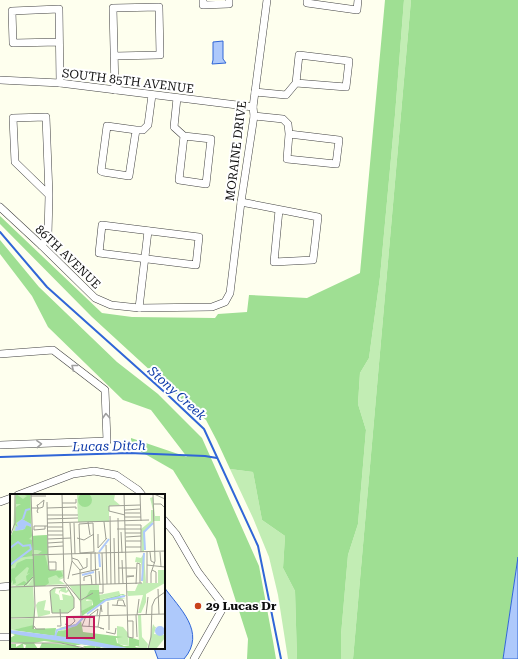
<svg xmlns="http://www.w3.org/2000/svg" width="518" height="659" viewBox="0 0 518 659" font-family="'Roboto Serif',serif">
  <style>
    .green { fill: #c2edb4 }
    .forest { fill: #9fdf93 }
    .water { fill: #aec9fb; stroke: #3066d7 }
    .lines { fill: none; stroke-linecap: round; stroke-linejoin: round }
    .stream { stroke: #3066d7; stroke-width: 2 }
    .minor-casing { stroke: #414141; stroke-width: 8 }
    .minor { stroke: #fff; stroke-width: 7 }
    .oneway { stroke: #9f9f9f }
    .poi-dot { fill: #c8431b; stroke: #fff; stroke-width: 1.5 }
    .labels { text-anchor: middle; dominant-baseline: central; stroke-width: 4; stroke-linejoin: round; paint-order: stroke }
    .street-label { font-size: 12px; fill: #0e0e0e; stroke: #fff }
    .poi-label { font-size: 12px; font-weight: bold; fill: #0e0e0e; stroke: #fff; text-anchor: start }
    .water-label { font-size: 13px; font-style: italic; fill: #0d39a9; stroke: #fff }
    .inset-river { fill: none; stroke: #aec9fb; stroke-width: 2 }
    .inset-road { fill: none; stroke: #9e9f94; stroke-width: 1 }
    .view { fill: #c2185b; fill-opacity: 0.15; stroke: #c2185b; stroke-width: 2 }
    .inset-edge { fill: none; stroke: #0e0e0e; stroke-width: 2 }
  </style>
  <rect width="100%" height="100%" fill="#feffee"/>
  <g class="green">
    <polygon points="404,0 411,0 353,659 341,659 341,635 348,555 358,524 366,430 358,404 360,373 369,358 380,277 395,115"/>
    <polygon points="230,469 253,472 262,520 285,536 283,568 295,591 297,659 288,659 278,595 269,557 253,518"/>
  </g>
  <g class="forest">
    <polygon points="385,0 404,0 395,115 380,277 369,358 360,373 358,404 366,430 358,524 348,555 341,635 341,659 297,659 295,591 283,568 285,536 262,520 253,472 230,469 217,441 206,420 177,395 92,317 0,224 0,216 102,313 132,317 215,318 218,314 247,312 249,295 307,298 360,273"/>
    <polygon points="411,0 518,0 518,557 503,659 353,659"/>
    <polygon points="0,240 39,287 117,362 158,394 202,438 259,566 273,641 276,659 247,659 248,639 216,539 173,470 131,446 131,438 187,457 151,410 123,400 48,327 32,296 0,254"/>
  </g>
  <g class="water">
    <polygon points="223,41 223,59 226,63 212,64 213,60 213,42"/>
    <polygon points="518,557 518,659 503,659"/>
    <path d="M 164,587 C 179,608 207,632 184,659 L 158,659 L 154,648 L 164,648 Z"/>
  </g>
  <g class="lines">
    <g class="stream">
      <polyline points="0,232 47,287 170,397 204,429 258,546 281,659"/>
      <polyline points="0,457 129,453 205,456 217,458"/>
    </g>
    <g class="minor-casing">
      <g id="minor">
        <polyline points="203,0 203,5 229,4 229,0"/>
        <polyline points="307,0 307,3 357,10 358,0"/>
        <polyline points="59,42 13,43 12,11 59,9 60,83"/>
        <polyline points="114,56 160,55 159,7 113,8 115,90"/>
        <polyline points="0,80 60,83 253,107"/>
        <polyline points="255,92 286,95 296,83 346,87 349,61 299,55 296,83"/>
        <polyline points="177,98 174,127 184,136 179,180 206,184 211,139 184,136"/>
        <polyline points="254,116 283,119 288,124 289,134 339,140 336,164 287,159 289,134"/>
        <polyline points="136,130 107,126 101,171 103,172 129,176 136,130 143,130 148,125 152,95"/>
        <polyline points="241,202 318,217 313,260 274,262 279,210"/>
        <polyline points="0,207 42,246 95,298 111,305 139,308 212,307 225,302 230,293 241,202 254,116 253,107 255,92 267,0"/>
        <polygon points="102,225 199,237 196,265 99,253"/>
        <polyline points="42,246 48,235 49,195 15,162 13,118 46,117 49,195"/>
        <polyline points="139,308 148,231"/>
        <polyline points="0,354 53,350 105,390 107,441 0,445"/>
        <polyline points="18,495 73,474 94,471 116,475 138,490 142,495"/>
        <polyline points="0,502 11,498"/>
        <polyline points="164,520 176,534 198,572 224,606 194,659"/>
        <polyline points="0,587 11,586"/>
        <polyline points="0,637 11,637"/>
      </g>
    </g>
    <use href="#minor" class="minor"/>
  </g>
  <defs><path id="oneway-chevron" d="M-2-3.5L2.5 0L-2 3.5" fill="none" stroke-width="1.6" stroke-linecap="round" stroke-linejoin="round"/></defs>
  <g class="oneway">
    <use href="#oneway-chevron" transform="translate(74 367) rotate(-142)"/>
    <use href="#oneway-chevron" transform="translate(106 416) rotate(-93)"/>
    <use href="#oneway-chevron" transform="translate(39 444) rotate(-3)"/>
  </g>
  <circle class="poi-dot" cx="198" cy="606" r="4"/>
  <g class="labels">
    <g class="street-label">
      <text transform="translate(128 81) rotate(7)">SOUTH 85TH AVENUE</text>
      <text transform="translate(236 151) rotate(-83)">MORAINE DRIVE</text>
      <text transform="translate(68 257) rotate(44)">86TH AVENUE</text>
    </g>
    <g class="poi-label">
      <text x="206" y="606">29 Lucas Dr</text>
    </g>
    <g class="water-label">
      <text transform="translate(177 393) rotate(42)">Stony Creek</text>
      <text transform="translate(109 446) rotate(-1)">Lucas Ditch</text>
    </g>
  </g>
  <g transform="translate(10 494)">
    <rect width="155" height="155" fill="#feffee"/>
    <path d="M 5,0 L 21,0 L 22,42 L 37,41 L 39,77 L 54,76 L 54,84 L 49,86 L 55,90 L 23,92 L 25,123 L 0,124 L 0,93 L 18,91 L 23,84 L 18,90 L 0,92 L 0,44 L 3,38 ZM 67,0 L 105,0 L 104,6 L 110,11 L 99,12 L 99,28 L 68,28 ZM 143,3 L 145,22 L 150,22 L 150,27 L 144,27 L 134,38 L 134,58 L 132,58 L 131,35 L 141,27 L 141,16 L 143,16 L 140,4 ZM 134,59 L 136,89 L 148,89 L 148,76 L 155,76 L 155,89 L 136,100 L 136,108 L 131,119 L 128,119 L 133,101 L 118,102 L 117,97 L 125,97 L 128,90 L 133,89 L 131,69 L 125,68 L 126,63 L 131,64 ZM 59,91 L 89,91 L 89,96 L 80,96 L 76,107 L 82,106 L 82,112 L 71,117 L 71,109 ZM 56,93 L 56,97 L 58,95 L 64,104 L 64,114 L 58,119 L 42,119 L 40,97 L 44,94 ZM 46,94 L 51,95 L 49,97 L 49,100 L 50,97 L 56,99 L 59,97 L 61,102 L 52,100 L 53,106 L 50,106 L 49,101 L 45,99 ZM 109,97 L 110,100 L 113,100 L 89,106 L 89,101 ZM 36,106 L 34,116 L 40,117 L 40,120 L 28,123 L 26,111 L 28,108 ZM 128,121 L 131,121 L 132,143 L 138,150 L 137,155 L 124,154 L 129,152 ZM 24,124 L 24,131 L 20,133 L 0,136 L 0,125 ZM 143,130 L 145,133 L 155,132 L 146,133 L 144,140 L 155,141 L 155,144 L 146,155 L 138,155 ZM 65,132 L 62,135 L 53,136 L 107,143 L 107,132 L 113,133 L 118,139 L 119,152 L 108,150 L 107,144 L 48,137 Z" fill="#c2edb4" fill-rule="evenodd"/>
    <path d="M68 6a7 7 0 1 1 14 0a7 7 0 1 1-14 0ZM 6,0 L 13,5 L 17,2 L 12,0 L 20,0 L 21,30 L 12,25 L 6,29 L 8,33 L 5,31 L 6,13 L 11,10 L 6,10 ZM 17,31 L 21,33 L 22,42 L 19,45 L 22,46 L 22,62 L 8,64 L 0,74 L 0,44 L 3,37 L 13,36 ZM 37,41 L 38,60 L 28,60 L 32,57 L 27,56 L 24,56 L 24,60 L 22,42 ZM 35,61 L 39,76 L 51,77 L 53,82 L 49,84 L 46,81 L 38,84 L 39,89 L 35,92 L 24,92 L 23,82 L 17,91 L 5,92 L 14,87 L 17,89 L 16,82 L 20,79 L 17,80 L 19,74 L 17,73 L 5,84 L 6,89 L 3,90 L 3,86 L 0,91 L 0,75 L 5,74 L 7,69 L 16,65 L 23,65 L 23,62 ZM 80,96 L 89,96 L 90,106 L 113,100 L 117,102 L 111,101 L 107,104 L 116,104 L 94,107 L 72,122 L 71,117 L 83,111 L 82,106 L 75,105 ZM 75,123 L 71,127 L 73,138 L 113,143 L 106,144 L 107,149 L 114,152 L 119,152 L 119,143 L 129,146 L 129,152 L 125,152 L 128,155 L 122,155 L 45,142 L 48,137 L 53,137 L 65,132 L 53,135 L 49,134 L 66,130 ZM 24,131 L 24,135 L 46,134 L 45,142 L 2,136 ZM 0,139 L 75,149 L 104,155 L 90,153 L 92,155 L 87,155 L 85,152 L 86,155 L 76,155 L 73,152 L 82,152 L 65,149 L 72,151 L 65,151 L 72,155 L 29,155 L 32,149 L 64,151 L 34,147 L 24,149 L 28,155 L 15,155 L 16,151 L 13,150 L 14,155 L 0,155 L 0,150 L 6,150 L 6,153 L 13,149 L 0,148 L 0,144 L 5,141 Z" fill="#9fdf93"/>
    <path d="M 12,25 L 21,30 L 21,33 L 16,31 L 15,35 L 5,37 L 6,32 L 8,33 L 7,29 ZM145 137a5 5 0 1 1 10 0a5 5 0 1 1-10 0ZM 0,136 L 72,145 L 122,155 L 104,155 L 9,141 L 0,139 Z" fill="#aec9fb"/>
    <path class="inset-river" d="M 13,25 L 16,16 L 20,15M 0,54 L 8,48 L 13,52 L 20,51 L 21,55 L 0,71M 135,56 L 134,38 L 143,29M 89,58 L 99,45M 89,60 L 90,73M 72,81 L 84,78M 132,87 L 134,59M 77,120 L 96,106 L 115,102M 45,143 L 47,136 L 66,131 L 73,124"/>
    <path class="inset-road" d="M 21,0 L 25,112 L 23,135M 52,0 L 54,87 L 70,106M 114,0 L 118,143 L 123,144 L 123,127 L 118,127M 130,0 L 131,27M 144,0 L 155,5M 21,2 L 36,2M 37,8 L 38,61 L 39,76 L 46,76 L 46,68 L 38,68M 52,9 L 66,9 L 66,5M 144,10 L 151,10 L 155,14M 21,14 L 30,14 L 33,13 L 34,6 L 28,11 L 27,11 L 28,14 L 28,15 L 27,17 L 28,19M 37,14 L 66,13 L 66,15M 115,16 L 130,15M 115,19 L 130,19M 37,21 L 68,21M 115,21 L 99,17 L 99,12 L 130,11M 100,22 L 101,90M 115,23 L 131,23M 108,24 L 109,90M 37,25 L 68,24M 78,28 L 80,41M 94,28 L 96,45M 37,29 L 139,26M 64,29 L 65,60M 83,29 L 84,58 L 70,59 L 69,30 ZM 115,31 L 131,31 L 131,58M 37,33 L 53,33M 107,35 L 131,35M 24,36 L 24,32 L 37,32M 24,36 L 35,35 L 35,32M 37,37 L 53,37M 111,38 L 112,59M 115,39 L 131,39M 88,40 L 88,54M 38,41 L 53,41M 0,42 L 5,29 L 5,0M 116,43 L 131,42M 67,44 L 74,46 L 84,40M 104,44 L 105,90M 38,45 L 61,44M 116,47 L 131,47M 38,49 L 53,48M 96,51 L 97,90M 38,53 L 53,52M 116,53 L 131,53M 88,54 L 97,44M 85,58 L 86,91M 137,58 L 137,89M 140,58 L 141,67 L 145,69M 150,58 L 151,73M 81,59 L 81,76M 92,59 L 93,90M 22,61 L 155,57M 62,64 L 68,66 L 73,74M 112,66 L 113,90M 62,67 L 70,76 L 71,122M 137,71 L 155,73M 108,74 L 126,74M 70,76 L 77,73 L 77,64M 142,76 L 146,78 L 146,89M 89,77 L 90,91M 62,81 L 89,75M 117,82 L 124,82 L 117,83M 58,85 L 62,67 L 60,29M 74,87 L 74,83 L 81,81 L 82,91M 141,89 L 141,79 L 145,67 L 143,0M 126,90 L 127,69 L 130,70 L 130,89M 14,92 L 23,83M 0,93 L 132,89M 57,93 L 64,104 L 64,114 L 58,119 L 42,119 L 40,97 L 44,94 ZM 148,95 L 149,120M 89,99 L 93,99 L 93,90M 71,106 L 83,99M 98,108 L 98,122M 102,111 L 116,112M 107,111 L 108,106 L 113,106 L 115,112M 126,121 L 127,143M 127,121 L 129,105M 136,121 L 138,103M 76,122 L 72,132 L 88,133 L 94,135 L 90,134M 99,122 L 99,136M 0,124 L 155,120M 55,130 L 59,132 L 62,130 L 65,127 L 63,123M 24,132 L 26,135 L 35,135M 47,132 L 51,132 L 50,115M 79,133 L 80,121 L 88,115 L 87,121M 88,133 L 91,111 L 92,118M 96,138 L 105,140 L 106,134M 0,149 L 51,149 L 79,155M 138,155 L 141,143 L 142,112 L 145,105 L 155,98"/>
    <path class="view" d="M 57,123 L 84,123 L 84,144 L 57,144 Z"/>
    <rect width="155" height="155" class="inset-edge"/>
  </g>
</svg>
